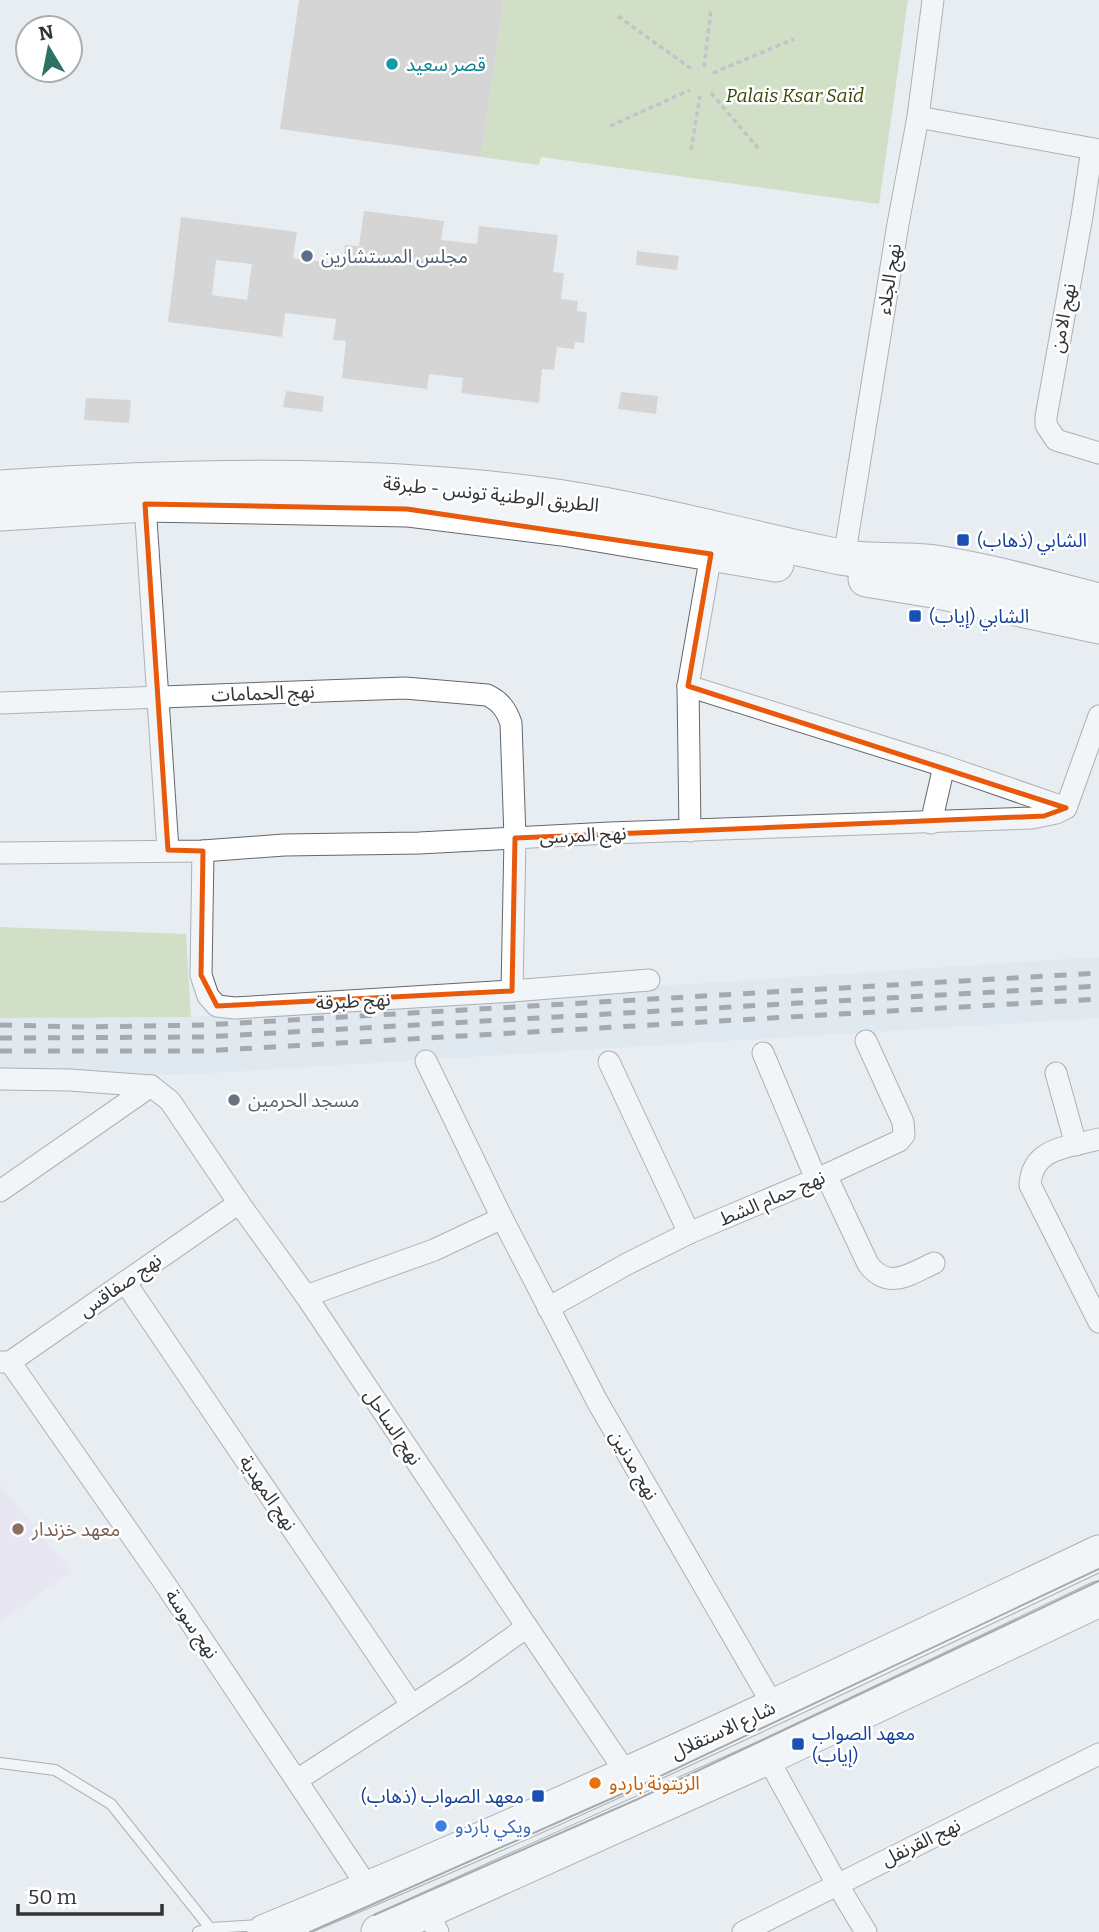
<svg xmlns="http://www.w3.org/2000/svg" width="1099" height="1932" viewBox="0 0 1099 1932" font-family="Bitter,'Noto Sans Arabic',serif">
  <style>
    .built { fill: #d8e2ed }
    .education { fill: #e9ddf1 }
    .green { fill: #b7cf90 }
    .building { fill: #bfb8b4; fill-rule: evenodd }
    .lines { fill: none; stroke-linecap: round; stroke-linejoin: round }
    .lane-casing { stroke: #64686c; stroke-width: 12 }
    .street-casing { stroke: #64686c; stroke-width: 23 }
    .primary-casing { stroke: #64686c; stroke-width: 37 }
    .path { stroke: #929599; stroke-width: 3.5; stroke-dasharray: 5 3.5; stroke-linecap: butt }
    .lane { stroke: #fff; stroke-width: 10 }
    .street { stroke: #fff; stroke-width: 21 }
    .primary { stroke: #fff; stroke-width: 35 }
    .tram { stroke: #575a5d; stroke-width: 2 }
    .rail { stroke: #575a5d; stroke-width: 5; stroke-dasharray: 12 12; stroke-linecap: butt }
    .marked { fill: none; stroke: #e8590c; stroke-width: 5; stroke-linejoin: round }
    .culture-dot { fill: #0f9aa8; stroke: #fff; stroke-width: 2.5 }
    .service-dot { fill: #5c6f8a; stroke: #fff; stroke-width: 2.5 }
    .transit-dot { fill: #1a4fb4; stroke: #fff; stroke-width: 2.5 }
    .worship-dot { fill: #6b7280; stroke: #fff; stroke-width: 2.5 }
    .education-dot { fill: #8d6e63; stroke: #fff; stroke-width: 2.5 }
    .food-dot { fill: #e8710a; stroke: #fff; stroke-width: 2.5 }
    .shop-dot { fill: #3f7fe0; stroke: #fff; stroke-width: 2.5 }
    .labels { text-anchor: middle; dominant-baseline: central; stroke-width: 5; stroke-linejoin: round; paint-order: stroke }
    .culture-label { font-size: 19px; fill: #0d838f; stroke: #fff; text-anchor: start }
    .park-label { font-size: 19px; font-style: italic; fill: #364906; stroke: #fff }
    .service-label { font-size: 19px; fill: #4e5e75; stroke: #fff; text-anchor: start }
    .street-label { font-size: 19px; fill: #313335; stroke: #fff }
    .transit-label { font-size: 19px; fill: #164399; stroke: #fff; text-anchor: start }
    .worship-label { font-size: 19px; fill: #5b616d; stroke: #fff; text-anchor: start }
    .education-label { font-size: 19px; fill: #785e54; stroke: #fff; text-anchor: start }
    .food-label { font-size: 19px; fill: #c56008; stroke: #fff; text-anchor: start }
    .shop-label { font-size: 19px; fill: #366cbe; stroke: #fff; text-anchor: start }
  </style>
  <rect width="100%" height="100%" fill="#e8edf2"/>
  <polygon class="built" points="1099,957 1099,1018 179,1075 0,1072 0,1018 191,1017"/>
  <polygon class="education" points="0,1485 71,1572 0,1621"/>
  <g class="green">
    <polygon points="504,0 908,0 879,204 541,157 539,165 481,157"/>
    <polygon points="0,927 186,934 191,1017 0,1018"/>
  </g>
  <g class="building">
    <polygon points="299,0 504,0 481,157 280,129"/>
    <path d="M 364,211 L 444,221 L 441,240 L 477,244 L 479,226 L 558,235 L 553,272 L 564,273 L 561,299 L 578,301 L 577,311 L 587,312 L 584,343 L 575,342 L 574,349 L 557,347 L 554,370 L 542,369 L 539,403 L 461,393 L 463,378 L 429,374 L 427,389 L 342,378 L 346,341 L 333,340 L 336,319 L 285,313 L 282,337 L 168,322 L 181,217 L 297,232 L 293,258 L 343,264 L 345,245 L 359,246 ZM 216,260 L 252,264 L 247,300 L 212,295 Z"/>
    <polygon points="637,251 679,256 677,270 636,265"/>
    <polygon points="286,391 324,396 322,412 283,407"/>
    <polygon points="621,392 658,396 656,414 618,409"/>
    <polygon points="86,398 131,400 129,423 84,420"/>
  </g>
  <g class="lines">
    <g class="lane-casing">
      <g id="lane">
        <polyline points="0,1763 55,1770 111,1804 210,1928"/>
        <polyline points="198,1932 210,1928 262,1925"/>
      </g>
    </g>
    <g class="street-casing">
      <g id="street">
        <polyline points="918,117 1099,150"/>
        <polyline points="1092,149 1082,216 1046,417 1046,425 1056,440 1099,453"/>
        <polyline points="145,504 168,850"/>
        <polyline points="844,558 898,224 918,117 933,0"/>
        <polyline points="688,686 944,766 1066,808"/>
        <path d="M 0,703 L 405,688 L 487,695 C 500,701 506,709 511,723 L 515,838 L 512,991"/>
        <polyline points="931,823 944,766"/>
        <polyline points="690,831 688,686 711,554"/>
        <polyline points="203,851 201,975 208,996 217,1006 235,1008 512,991 649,980"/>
        <polyline points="0,853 203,851 284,845 419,843 610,833 1032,818 1056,813 1066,808 1099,716"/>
        <polyline points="763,1053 816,1179"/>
        <polyline points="426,1061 502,1218 597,1401 774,1707"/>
        <polyline points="609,1062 689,1233"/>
        <polyline points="1056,1073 1076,1145"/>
        <polyline points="0,1079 70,1080 151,1086"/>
        <polyline points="151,1086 170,1101 239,1203 306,1296 527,1627 627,1774"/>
        <path d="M 1099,1139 C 1069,1147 1032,1147 1030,1185 L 1099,1322"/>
        <path d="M 826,1175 L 868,1264 C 888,1291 910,1274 934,1263"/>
        <polyline points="0,1191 151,1086"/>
        <polyline points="125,1282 411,1704"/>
        <polyline points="306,1296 434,1250 502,1218"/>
        <polyline points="548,1308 627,1264 689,1233 826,1175 899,1141 904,1135 903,1122 866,1041"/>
        <polyline points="0,1362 10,1362 239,1203"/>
        <polyline points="10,1362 161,1578 369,1889"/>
        <polyline points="767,1757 837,1884 866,1932"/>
        <polyline points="297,1780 465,1671 527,1627"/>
        <polyline points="426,1910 438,1932"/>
        <polyline points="743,1932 1099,1754"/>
      </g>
    </g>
    <g class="primary-casing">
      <g id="primary">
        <path d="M 0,488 C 177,476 359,472 535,494 C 639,507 739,537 841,557 C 872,563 905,559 936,563 C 989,571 1047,588 1099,601"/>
        <polyline points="0,513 145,504 407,509 569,529 776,564"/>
        <polyline points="866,579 933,590 1099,626"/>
        <path d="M 265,1932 C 548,1816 823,1684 1099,1553"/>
        <polyline points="379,1932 767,1757 1099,1599"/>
      </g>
    </g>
    <g class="path">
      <polyline points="618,16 693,70"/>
      <polyline points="704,67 711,10"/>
      <polyline points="713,73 794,39"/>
      <polyline points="711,93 758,148"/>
      <polyline points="610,126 690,90"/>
      <polyline points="691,150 700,96"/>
    </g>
    <use href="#lane" class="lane"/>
    <use href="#street" class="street"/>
    <use href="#primary" class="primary"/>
    <g class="tram">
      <polyline points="374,1915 638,1799 1099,1581"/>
      <polyline points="310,1932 633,1789 1099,1569"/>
    </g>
    <g class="rail">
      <polyline points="0,1025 84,1027 205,1025 1099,973"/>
      <polyline points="0,1038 204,1037 1099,986"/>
      <polyline points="0,1051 203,1051 1099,999"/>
    </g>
  </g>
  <path d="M0 0H1099V1932H0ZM 145,504 L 407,509 L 711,554 L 688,686 L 1066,808 L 1044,816 L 515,838 L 512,991 L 217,1006 L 201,975 L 203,851 L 168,850 Z" fill="#e8edf2" fill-opacity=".55" fill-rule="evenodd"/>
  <path class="marked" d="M 145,504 L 407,509 L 711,554 L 688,686 L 1066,808 L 1044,816 L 515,838 L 512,991 L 217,1006 L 201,975 L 203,851 L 168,850 Z"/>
  <circle class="culture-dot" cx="392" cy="64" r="7"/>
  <circle class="service-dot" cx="307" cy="256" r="7"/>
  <g class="transit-dot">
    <rect x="956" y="533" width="14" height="14" rx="3.5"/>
    <rect x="908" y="609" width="14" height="14" rx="3.5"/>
    <rect x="791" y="1737" width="14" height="14" rx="3.5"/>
    <rect x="531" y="1789" width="14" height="14" rx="3.5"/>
  </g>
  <circle class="worship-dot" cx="234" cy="1100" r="7"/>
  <circle class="education-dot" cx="18" cy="1529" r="7"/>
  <circle class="food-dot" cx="595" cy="1783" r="7"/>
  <circle class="shop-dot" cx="441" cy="1826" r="7"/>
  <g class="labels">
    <g class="culture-label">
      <text x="406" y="64">قصر سعيد</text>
    </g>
    <g class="park-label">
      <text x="795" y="95">Palais Ksar Saïd</text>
    </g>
    <g class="service-label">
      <text x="321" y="256">مجلس المستشارين</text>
    </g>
    <g class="street-label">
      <text transform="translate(889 279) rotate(-81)">نهج الجلاء</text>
      <text transform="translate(1063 318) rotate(-79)">نهج الامن</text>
      <text transform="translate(491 494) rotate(6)">الطريق الوطنية تونس - طبرقة</text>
      <text transform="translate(263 693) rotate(-2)">نهج الحمامات</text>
      <text transform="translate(583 835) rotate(-3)">نهج المرسى</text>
      <text transform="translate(353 1001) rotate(-3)">نهج طبرقة</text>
      <text transform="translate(772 1198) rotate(-23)">نهج حمام الشط</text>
      <text transform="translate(120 1285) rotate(-35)">نهج صفاقس</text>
      <text transform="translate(393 1427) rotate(56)">نهج الساحل</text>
      <text transform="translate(634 1465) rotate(60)">نهج مدنين</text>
      <text transform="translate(268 1493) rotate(56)">نهج المهدية</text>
      <text transform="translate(192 1624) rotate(56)">نهج سوسة</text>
      <text transform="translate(723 1730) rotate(-25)">شارع الاستقلال</text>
      <text transform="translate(921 1842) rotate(-26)">نهج القرنفل</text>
    </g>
    <g class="transit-label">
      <text x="977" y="540">الشابي (ذهاب)</text>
      <text x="929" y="616">الشابي (إياب)</text>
      <text x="812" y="1733">معهد الصواب<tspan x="812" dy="22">(إياب)</tspan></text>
      <text x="524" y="1796" text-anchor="end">معهد الصواب (ذهاب)</text>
    </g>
    <g class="worship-label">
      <text x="248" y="1100">مسجد الحرمين</text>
    </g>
    <g class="education-label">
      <text x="32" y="1529">معهد خزندار</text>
    </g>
    <g class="food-label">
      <text x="609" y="1783">الزيتونة باردو</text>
    </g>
    <g class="shop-label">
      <text x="455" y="1826">ويكي باردو</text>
    </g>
  </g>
  <g transform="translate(49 49) rotate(350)"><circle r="33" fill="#ffffff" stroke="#adadae" stroke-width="2"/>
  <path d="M0-5L12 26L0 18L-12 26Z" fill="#2f7265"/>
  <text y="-10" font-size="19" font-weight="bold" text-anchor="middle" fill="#313335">N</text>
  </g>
  <path d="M18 1904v10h144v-10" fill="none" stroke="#313335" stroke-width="3.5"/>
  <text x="28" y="1904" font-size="21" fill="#313335" stroke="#ffffff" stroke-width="5" paint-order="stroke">50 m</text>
</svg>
